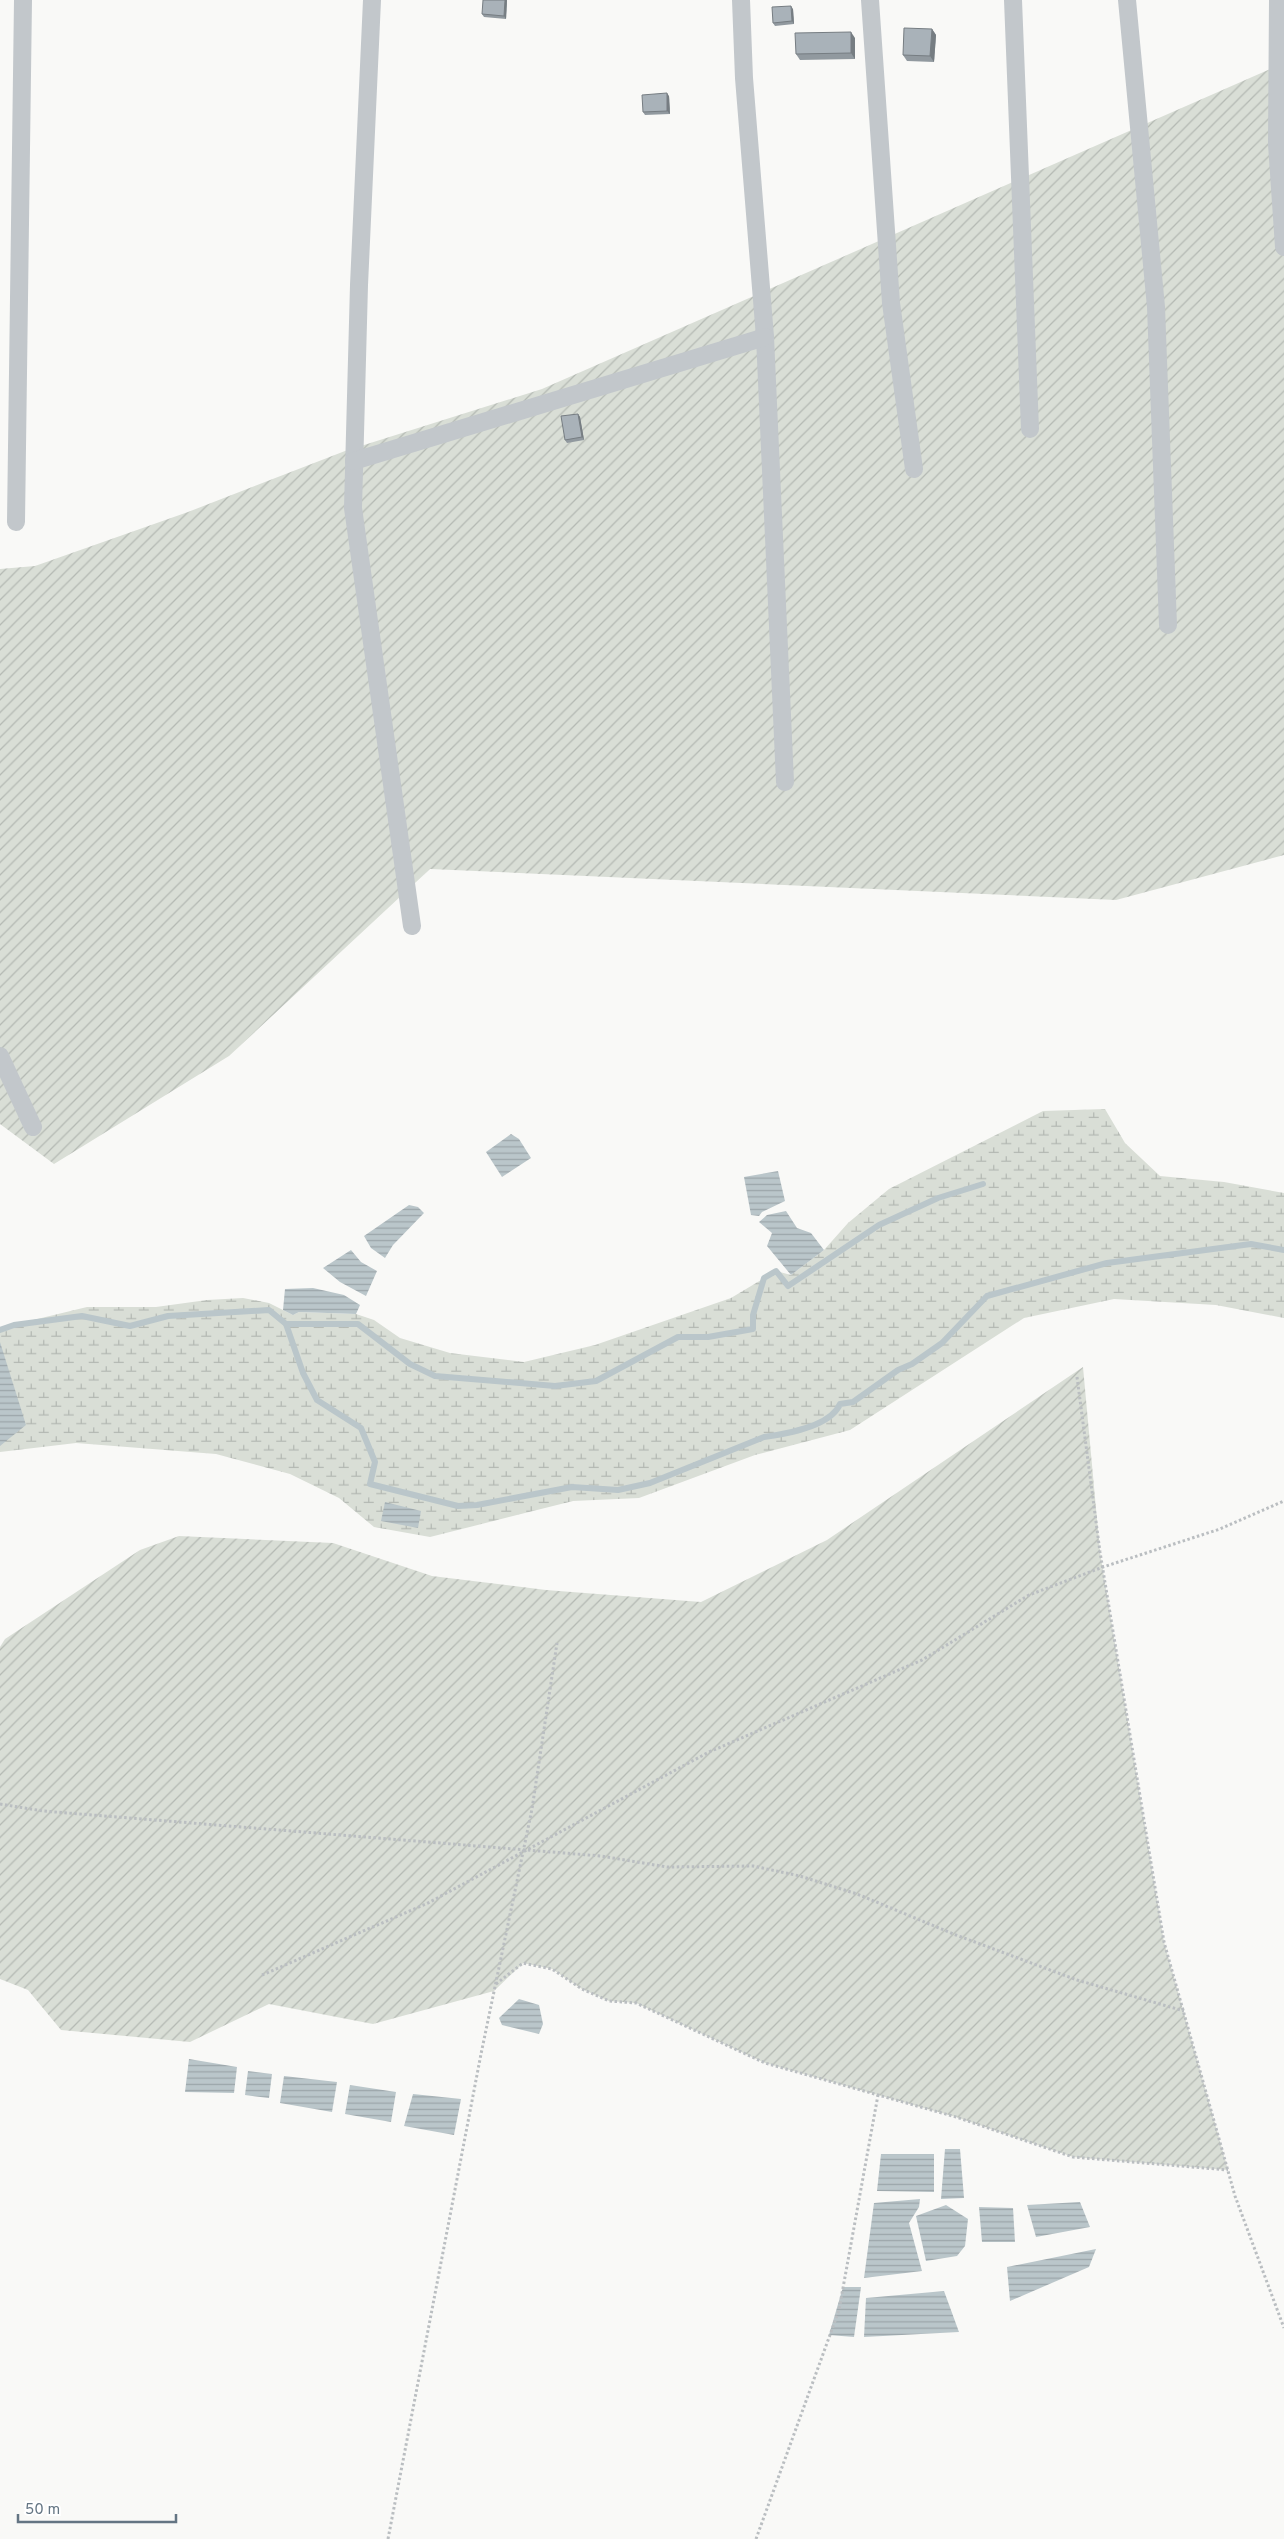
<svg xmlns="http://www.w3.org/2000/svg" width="1284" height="2539" viewBox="0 0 1284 2539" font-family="Overpass,sans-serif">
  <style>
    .wetland { fill: url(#wetland-marsh) }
    .garden { fill: url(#garden-furrows) }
    .water { fill: url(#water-rules) }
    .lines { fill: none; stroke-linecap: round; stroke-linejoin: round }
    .stream { stroke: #bac6ca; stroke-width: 6 }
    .path { stroke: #babec1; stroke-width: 3; stroke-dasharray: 2.5 2.5; stroke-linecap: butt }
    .street { stroke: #c2c7cb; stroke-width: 18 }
    .wall { fill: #91999f }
    .shaded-wall { fill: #767d82 }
    .building { fill: #a9b2b9; stroke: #767d82 }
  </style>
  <defs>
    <pattern id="wetland-marsh" width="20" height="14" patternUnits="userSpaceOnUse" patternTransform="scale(1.25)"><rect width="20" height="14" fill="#d9ded6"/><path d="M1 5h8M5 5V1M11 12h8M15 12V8" fill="none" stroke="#b4b9b3"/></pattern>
    <pattern id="garden-furrows" width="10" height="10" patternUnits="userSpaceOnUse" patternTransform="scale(1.25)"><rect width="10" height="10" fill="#d9ded6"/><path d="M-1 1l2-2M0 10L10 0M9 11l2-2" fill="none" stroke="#b4b9b3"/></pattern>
    <pattern id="water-rules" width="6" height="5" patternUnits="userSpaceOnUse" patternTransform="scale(1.25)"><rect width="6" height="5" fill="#bac6ca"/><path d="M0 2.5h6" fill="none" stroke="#9ba5a9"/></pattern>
  </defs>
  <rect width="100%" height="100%" fill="#f9f9f7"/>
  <polygon class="wetland" points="1105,1109 1125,1143 1160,1176 1224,1182 1284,1193 1284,1318 1216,1305 1114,1299 1024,1318 850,1430 755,1455 639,1498 573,1501 430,1537 374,1527 339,1498 290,1474 216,1454 76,1443 0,1452 0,1328 87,1307 156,1307 207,1300 243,1298 269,1303 293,1315 299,1312 356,1314 374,1320 400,1338 450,1353 524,1362 595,1345 731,1298 776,1271 791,1275 824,1250 848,1223 889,1189 1043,1111"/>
  <g class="garden">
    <polygon points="1284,63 1284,855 1116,900 430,869 229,1056 54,1164 0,1124 0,569 35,566 188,512 345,451 542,389"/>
    <polygon points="1083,1367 1100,1552 1164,1942 1228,2170 1073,2157 956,2117 765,2063 636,2003 609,2001 582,1989 552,1969 523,1963 494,1991 373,2024 269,2004 190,2042 61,2030 28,1990 0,1979 0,1647 5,1639 140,1550 179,1536 333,1543 432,1576 546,1590 701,1602 827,1540"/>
  </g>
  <g class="water">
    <polygon points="511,1134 519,1139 531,1158 502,1177 486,1152"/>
    <polygon points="778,1171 785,1201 762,1212 759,1216 751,1215 744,1177"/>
    <polygon points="409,1205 418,1207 424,1213 393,1245 385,1258 371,1248 364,1236"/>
    <polygon points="786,1211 797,1228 811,1233 824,1250 791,1275 767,1246 772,1233 759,1222 767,1215"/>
    <polygon points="351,1250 361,1262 377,1271 366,1296 340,1282 323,1268"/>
    <polygon points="313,1288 344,1295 360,1305 356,1314 299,1312 293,1315 283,1310 285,1289"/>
    <polygon points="0,1342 26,1425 0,1446"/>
    <polygon points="385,1502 421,1511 418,1528 381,1521"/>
    <polygon points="519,1999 539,2005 543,2024 539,2034 502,2025 499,2018"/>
    <polygon points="189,2059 237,2067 234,2093 185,2092"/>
    <polygon points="248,2071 272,2074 269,2098 245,2095"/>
    <polygon points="284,2076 337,2082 332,2112 280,2103"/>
    <polygon points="350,2085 396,2092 391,2122 345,2114"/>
    <polygon points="413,2094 461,2099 454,2135 404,2126"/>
    <polygon points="945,2149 960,2149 964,2198 941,2199"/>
    <polygon points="881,2154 934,2154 934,2192 877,2191"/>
    <polygon points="920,2199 919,2207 909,2223 922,2271 864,2278 874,2203"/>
    <polygon points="1080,2202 1090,2227 1036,2237 1027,2205"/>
    <polygon points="946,2205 968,2219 965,2246 957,2256 926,2261 916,2216"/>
    <polygon points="979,2207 1013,2208 1015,2242 982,2242"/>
    <polygon points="1096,2249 1089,2267 1010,2301 1007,2267"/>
    <polygon points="843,2287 861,2287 854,2337 829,2335"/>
    <polygon points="944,2291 959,2332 864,2337 866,2298"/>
  </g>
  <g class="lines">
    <g class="stream">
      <path d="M 286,1324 L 303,1373 L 317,1400 L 361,1428 L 375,1462 L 370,1484 L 458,1506 L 477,1505 L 572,1487 L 618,1490 L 650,1483 L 764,1437 C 786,1434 831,1426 840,1404 L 853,1402 L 898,1370 L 912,1364 L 942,1343 L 987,1296 L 1107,1263 L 1251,1244 L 1284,1250"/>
      <polyline points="0,1330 14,1325 82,1316 130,1326 168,1316 269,1310 286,1324 358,1324 410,1364 435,1376 555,1386 596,1381 678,1337 708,1337 753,1329 753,1315 764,1278 776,1271 788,1286 879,1225 938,1198 983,1184"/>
    </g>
    <g class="path">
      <polyline points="1077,1377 1100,1552 1164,1942 1235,2196 1284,2328"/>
      <polyline points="0,1804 43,1811 601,1856 667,1867 753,1866 800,1876 857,1894 956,1935 1077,1980 1184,2011"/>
      <polyline points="262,1975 428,1903 709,1752 922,1660 1029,1595 1103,1567 1220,1529 1284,1501"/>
      <polyline points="496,1984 523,1963 552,1969 582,1989 609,2001 636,2003 765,2063 956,2117 1073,2157 1228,2170"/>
      <polyline points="388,2539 481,2054 532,1809 557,1643"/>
      <polyline points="756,2539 839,2310 878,2095"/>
    </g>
    <g class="street">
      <polyline points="372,0 359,285 353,508 412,926"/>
      <polyline points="741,0 744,78 765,337 785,782"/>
      <polyline points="870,0 891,303 914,469"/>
      <polyline points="1013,0 1030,429"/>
      <polyline points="1127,0 1156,307 1168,625"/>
      <polyline points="1278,0 1277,144 1284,247"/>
      <polyline points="354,461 765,337"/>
      <polyline points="16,522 23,0"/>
      <polyline points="0,1056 33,1127"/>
    </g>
  </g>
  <g class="wall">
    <polygon points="507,0 506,19 484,17 482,14"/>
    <polygon points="793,9 794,24 775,26 773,23"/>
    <polygon points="932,29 936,35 934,62 907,61 903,55"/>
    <polygon points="855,38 855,59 800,60 796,54"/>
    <polygon points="669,96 670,114 645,115 643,112"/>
    <polygon points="578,414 580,417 584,440 567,443 565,440"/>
  </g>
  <g class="shaded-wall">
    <polygon points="505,0 507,0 506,19 504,16"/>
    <polygon points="791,6 793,9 794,24 792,21"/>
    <polygon points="932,29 936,35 934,62 930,56"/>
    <polygon points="851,32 855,38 855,59 851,53"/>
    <polygon points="667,93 669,96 670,114 667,111"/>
    <polygon points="578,414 580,417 584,440 582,437"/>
  </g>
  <g class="building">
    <polygon points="483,0 505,0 504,16 482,14"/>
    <polygon points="791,6 792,21 773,23 772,7"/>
    <polygon points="904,28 932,29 930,56 903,55"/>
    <polygon points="851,32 851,53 796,54 795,33"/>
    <polygon points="667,93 667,111 643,112 642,95"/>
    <polygon points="578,414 582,437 565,440 561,416"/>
  </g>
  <path d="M18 2514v8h158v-8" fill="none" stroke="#647583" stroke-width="2.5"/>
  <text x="25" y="2514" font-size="15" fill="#647583" stroke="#ffffff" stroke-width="4" paint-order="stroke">50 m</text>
</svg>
